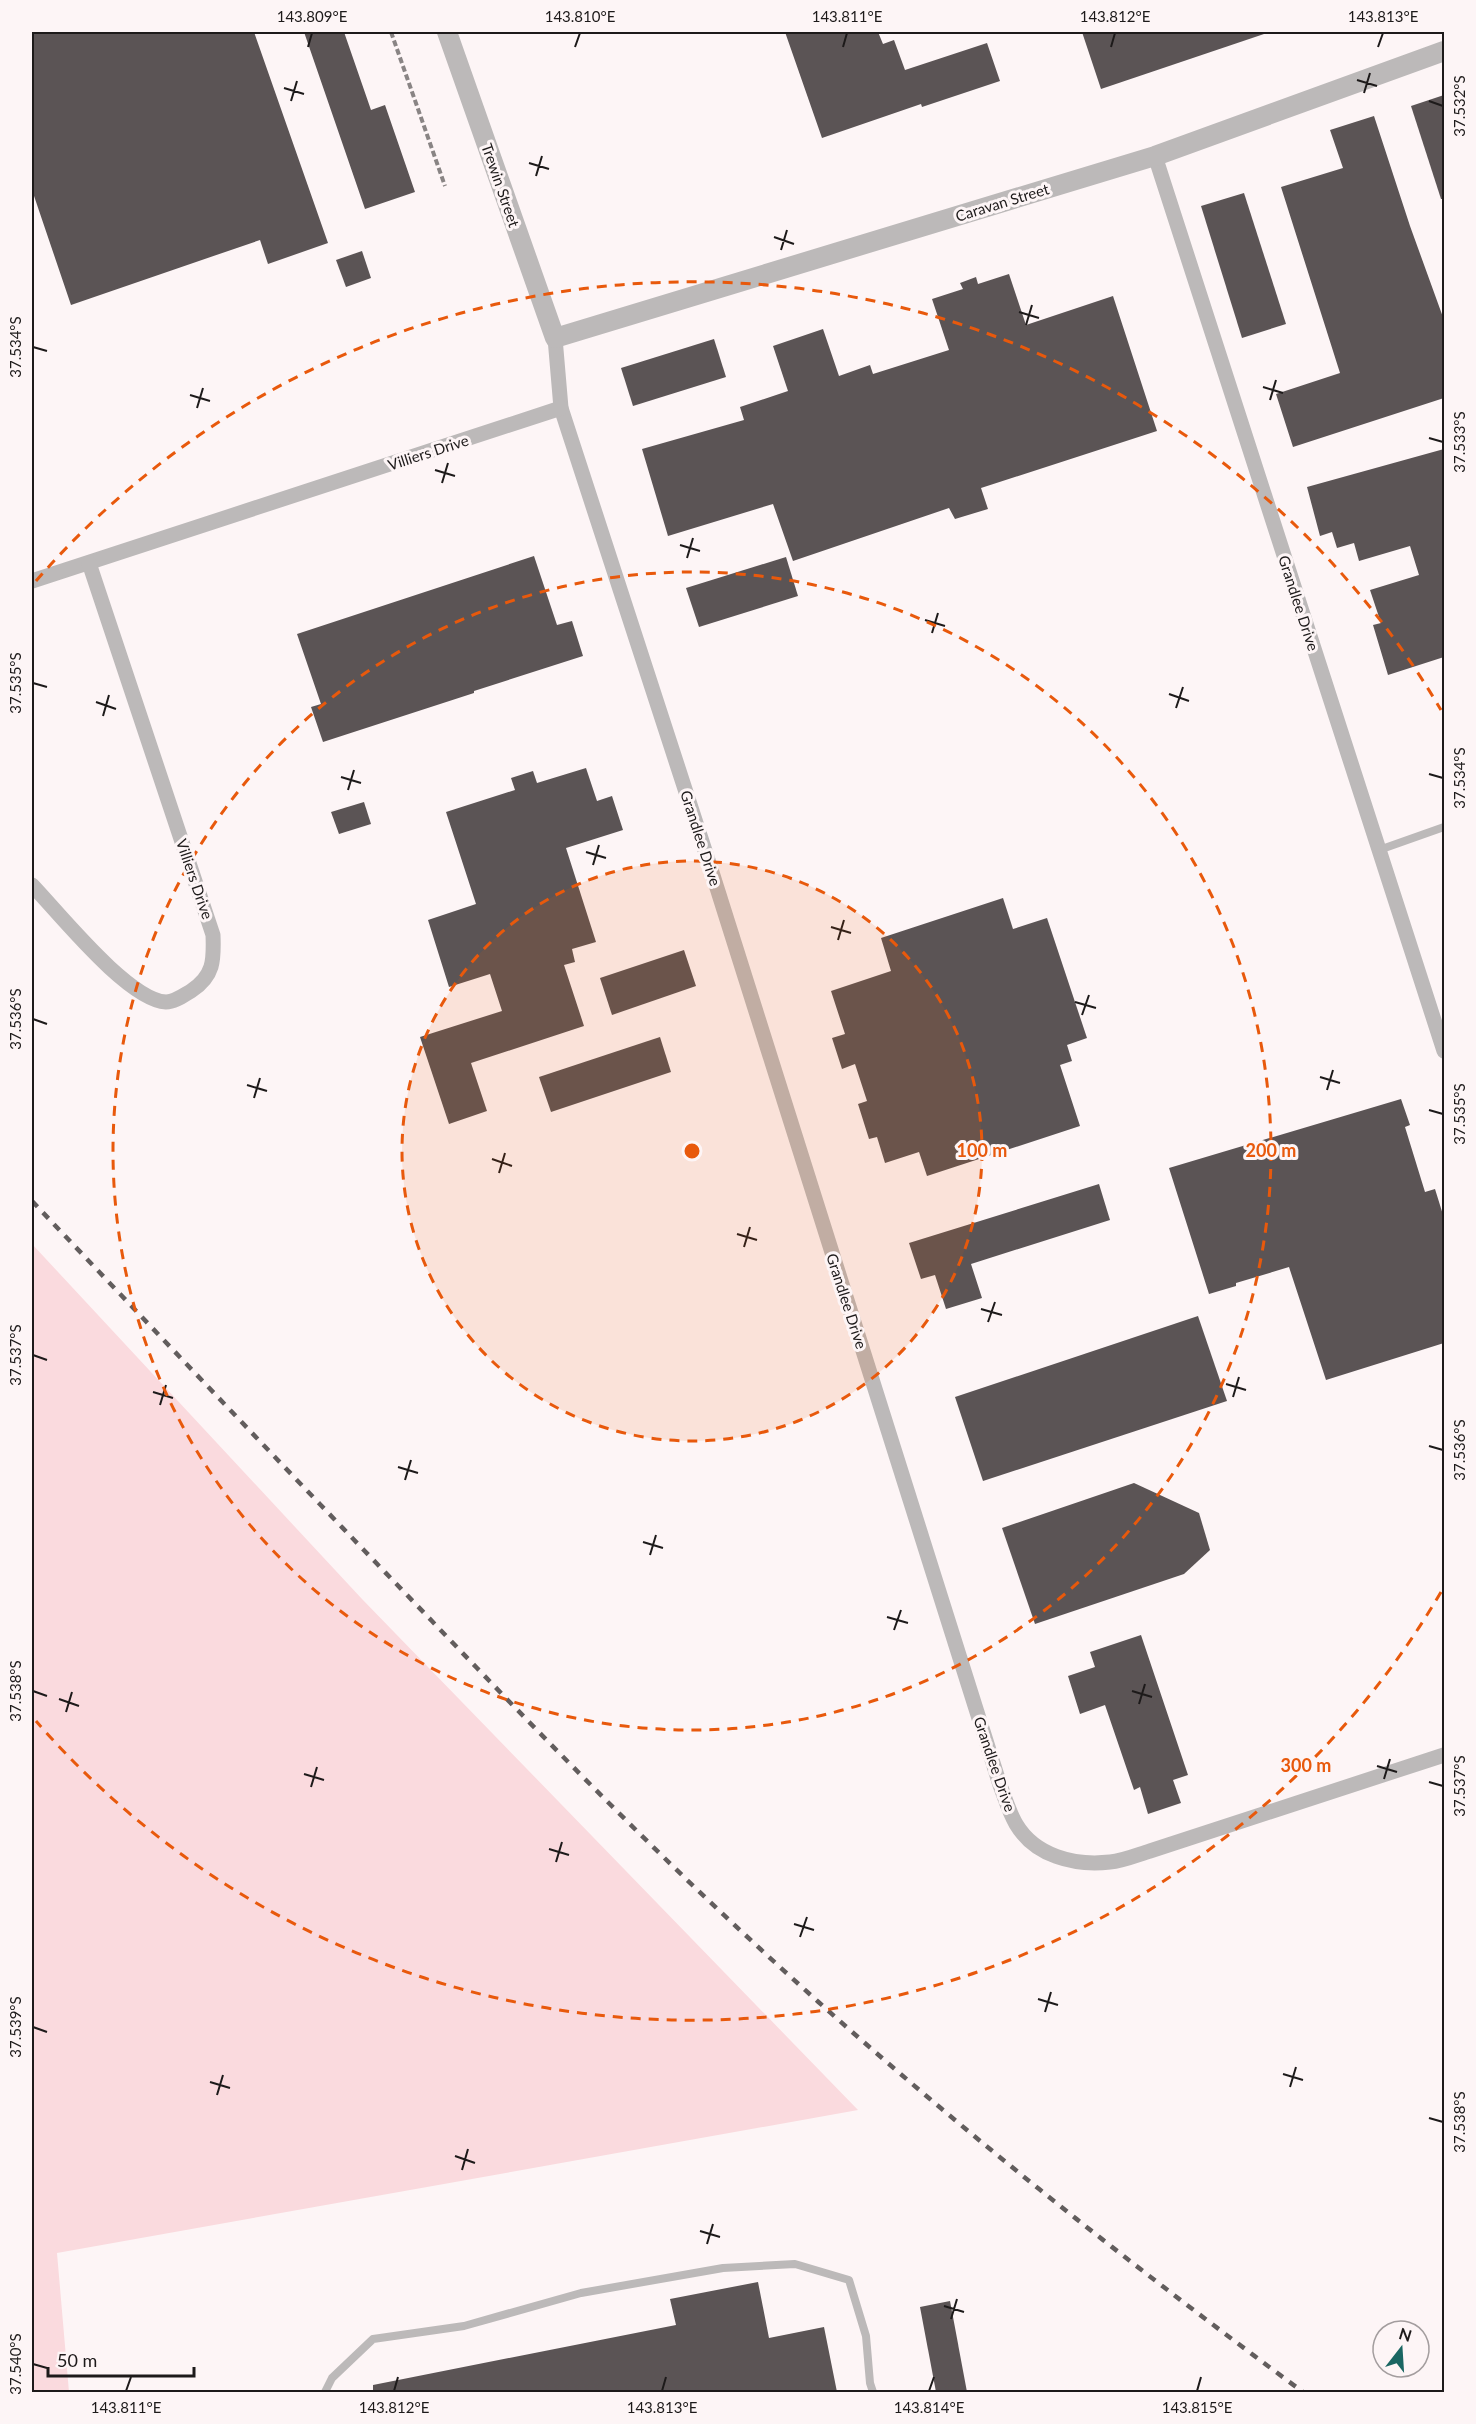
<svg xmlns="http://www.w3.org/2000/svg" width="1476" height="2424" viewBox="0 0 1476 2424" font-family="Lato,sans-serif">
  <style>
    .green { fill: #fadade }
    .building { fill: #5b5455 }
    .lines { fill: none; stroke-linecap: round; stroke-linejoin: round }
    .path { stroke: #898484; stroke-width: 4; stroke-dasharray: 6 3; stroke-linecap: butt }
    .service { stroke: #bcb9b9; stroke-width: 8 }
    .minor { stroke: #bcb9b9; stroke-width: 15 }
    .tertiary { stroke: #bcb9b9; stroke-width: 20 }
    .rail { stroke: #625d5d; stroke-width: 4.5; stroke-dasharray: 8 8; stroke-linecap: butt }
    .ticks { fill: none; stroke: #1d1a1a; stroke-width: 2 }
    .ring { fill: none; stroke: #e8590c; stroke-width: 3; stroke-dasharray: 10 8 }
    .labels { text-anchor: middle; dominant-baseline: central; stroke-width: 6; stroke-linejoin: round; paint-order: stroke }
    .street-label { font-size: 15px; fill: #1d1a1a; stroke: #fdf5f6 }
    .centre { fill: #e8590c; stroke: #fdf5f6; stroke-width: 3 }
    .ring-label { font-size: 18px; text-anchor: middle; font-weight: bold; fill: #e8590c; stroke: #fdf5f6; stroke-width: 6; stroke-linejoin: round; paint-order: stroke }
    .neatline { fill: none; stroke: #1d1a1a; stroke-width: 2 }
    .ticks-label { font-size: 15px; text-anchor: middle; fill: #1d1a1a }
  </style>
  <rect width="100%" height="100%" fill="#fdf5f6"/>
  <polygon class="green" points="32,1244 362,1599 858,2110 57,2253 69,2392 32,2392"/>
  <g class="building">
    <polygon points="32,32 254,32 328,243 268,264 260,240 71,305 32,190"/>
    <polygon points="304,32 344,32 371,110 385,105 415,192 365,209"/>
    <polygon points="785,32 878,32 883,44 894,40 905,70 987,43 1000,81 922,107 921,104 822,138"/>
    <polygon points="1082,32 1264,32 1264,34 1101,89"/>
    <polygon points="1444,95 1444,199 1441,199 1411,106"/>
    <polygon points="1374,116 1410,226 1444,320 1444,398 1293,447 1276,394 1340,373 1281,187 1343,168 1330,130"/>
    <polygon points="1244,193 1286,324 1242,338 1201,206"/>
    <polygon points="362,251 371,278 346,287 336,260"/>
    <polygon points="1009,274 1026,325 1113,296 1157,431 981,488 988,509 955,519 949,508 793,561 773,504 668,536 642,449 744,420 740,407 788,391 773,346 823,329 839,376 870,365 873,374 949,350 932,299 963,289 960,283 976,277 978,284"/>
    <polygon points="714,339 726,377 633,406 621,368"/>
    <polygon points="1444,449 1444,657 1388,675 1373,625 1381,623 1370,590 1419,575 1410,546 1359,561 1354,543 1337,548 1332,532 1320,536 1307,487"/>
    <polygon points="534,556 557,625 572,621 583,656 474,691 474,693 323,742 311,707 321,704 297,634"/>
    <polygon points="786,557 798,596 699,627 686,588"/>
    <polygon points="586,768 597,801 612,796 623,830 566,848 596,942 572,949 575,962 564,965 584,1026 471,1063 487,1111 449,1124 420,1037 502,1011 490,974 449,987 428,920 476,904 446,812 515,790 511,778 533,771 537,783"/>
    <polygon points="364,802 371,824 339,834 331,812"/>
    <polygon points="1003,898 1013,929 1047,918 1087,1038 1067,1045 1072,1061 1060,1065 1080,1126 927,1176 919,1152 885,1163 877,1137 869,1139 858,1104 867,1101 855,1064 842,1069 832,1038 845,1034 831,991 891,971 881,938"/>
    <polygon points="684,950 696,986 612,1015 600,978"/>
    <polygon points="660,1037 671,1072 551,1112 539,1077"/>
    <polygon points="1401,1099 1410,1125 1405,1127 1425,1192 1435,1189 1444,1218 1444,1343 1326,1380 1289,1267 1236,1283 1236,1286 1209,1294 1169,1168"/>
    <polygon points="1099,1184 1110,1220 971,1264 982,1298 946,1309 935,1275 921,1279 909,1243"/>
    <polygon points="1198,1316 1227,1401 983,1481 955,1397"/>
    <polygon points="1134,1483 1199,1513 1210,1550 1184,1574 1035,1624 1002,1528"/>
    <polygon points="1141,1635 1188,1775 1173,1780 1181,1803 1148,1814 1140,1787 1134,1790 1105,1705 1080,1714 1068,1676 1095,1667 1090,1652"/>
    <polygon points="758,2282 769,2338 824,2327 837,2392 373,2392 373,2385 676,2325 670,2299"/>
    <polygon points="950,2301 967,2392 936,2392 920,2307"/>
  </g>
  <g class="lines">
    <polyline class="path" points="391,32 445,186"/>
    <g class="service">
      <polyline points="1379,850 1444,827"/>
      <polyline points="325,2392 332,2378 373,2339 464,2326 581,2293 723,2268 795,2264 849,2280 866,2336 870,2383 873,2392"/>
    </g>
    <g class="minor">
      <polyline points="1155,156 1444,1051"/>
      <path d="M 555,338 L 561,408 L 711,869 L 1000,1785 C 1005,1798 1009,1812 1016,1824 C 1035,1856 1074,1866 1110,1862 C 1123,1861 1137,1855 1150,1851 L 1444,1755"/>
      <polyline points="32,581 561,408"/>
      <path d="M 32,885 C 59,913 128,1000 166,1002 C 175,1002 184,995 191,991 C 214,976 214,960 213,935 L 89,563"/>
    </g>
    <polyline class="tertiary" points="447,32 555,338 1155,156 1444,51"/>
    <path class="rail" d="M 32,1201 C 156,1332 281,1464 407,1595 C 516,1709 625,1823 741,1931 C 918,2097 1108,2248 1303,2392"/>
  </g>
  <path class="ticks" d="M 308,47 L 312,33M 575,47 L 580,33M 843,47 L 847,33M 1111,47 L 1115,33M 1378,47 L 1383,33M 1357,80 L 1377,86M 284,88 L 304,94M 1364,93 L 1370,73M 291,101 L 297,81M 1429,101 L 1443,106M 529,163 L 549,169M 536,176 L 542,156M 774,237 L 794,244M 781,250 L 787,230M 1019,312 L 1039,318M 1026,325 L 1032,305M 33,347 L 47,351M 1263,387 L 1283,393M 190,395 L 210,401M 1270,400 L 1276,380M 197,408 L 203,388M 1429,438 L 1443,442M 435,470 L 455,476M 442,483 L 448,463M 680,545 L 700,551M 687,558 L 693,538M 925,620 L 945,626M 932,633 L 938,613M 33,683 L 47,687M 1169,694 L 1189,701M 96,702 L 116,709M 1176,708 L 1183,687M 103,716 L 109,695M 1429,774 L 1443,778M 341,777 L 361,783M 348,790 L 354,770M 586,852 L 606,858M 593,865 L 599,845M 831,927 L 851,933M 838,940 L 844,920M 1075,1002 L 1096,1008M 1082,1015 L 1089,995M 33,1019 L 47,1024M 1320,1077 L 1340,1083M 247,1085 L 267,1091M 1327,1090 L 1333,1070M 254,1098 L 260,1078M 1429,1110 L 1443,1114M 492,1159 L 512,1166M 499,1173 L 505,1153M 737,1234 L 757,1240M 744,1247 L 750,1227M 981,1309 L 1002,1315M 988,1322 L 995,1302M 33,1355 L 47,1360M 1226,1384 L 1246,1390M 153,1392 L 173,1398M 1233,1397 L 1239,1377M 160,1405 L 166,1385M 1429,1446 L 1443,1450M 398,1467 L 418,1473M 405,1480 L 411,1460M 643,1542 L 663,1548M 650,1555 L 656,1535M 887,1617 L 908,1623M 894,1630 L 901,1610M 33,1691 L 47,1696M 1132,1691 L 1152,1697M 59,1699 L 79,1706M 1139,1704 L 1145,1684M 66,1712 L 72,1692M 1377,1766 L 1397,1772M 304,1774 L 324,1780M 1384,1779 L 1390,1759M 1429,1782 L 1443,1786M 311,1787 L 317,1767M 549,1849 L 569,1855M 556,1862 L 562,1842M 794,1924 L 814,1930M 800,1937 L 807,1917M 1038,1999 L 1058,2005M 1045,2012 L 1051,1992M 33,2027 L 47,2032M 1283,2074 L 1303,2080M 210,2082 L 230,2088M 1290,2087 L 1296,2067M 217,2095 L 223,2075M 1429,2118 L 1443,2122M 455,2156 L 475,2163M 462,2170 L 468,2149M 700,2231 L 720,2237M 707,2244 L 713,2224M 944,2306 L 964,2312M 951,2319 L 957,2299M 33,2364 L 47,2368M 126,2391 L 131,2377M 394,2391 L 398,2377M 662,2391 L 666,2377M 929,2391 L 934,2377M 1197,2391 L 1201,2377"/>
  <circle cx="692" cy="1151" r="290" fill="#e8590c" fill-opacity=".12"/>
  <g class="ring">
    <circle cx="692" cy="1151" r="290"/>
    <circle cx="692" cy="1151" r="579"/>
    <path d="M1441 1592A869 869 0 0 1 36 1721M36 581A869 869 0 0 1 1441 710"/>
  </g>
  <g class="labels">
    <g class="street-label">
      <text transform="translate(501 185) rotate(71)">Trewin Street</text>
      <text transform="translate(1002 202) rotate(-17)">Caravan Street</text>
      <text transform="translate(428 452) rotate(-18)">Villiers Drive</text>
      <text transform="translate(1299 603) rotate(72)">Grandlee Drive</text>
      <text transform="translate(701 838) rotate(72)">Grandlee Drive</text>
      <text transform="translate(195 879) rotate(71)">Villiers Drive</text>
      <text transform="translate(847 1301) rotate(72)">Grandlee Drive</text>
      <text transform="translate(995 1764) rotate(71)">Grandlee Drive</text>
    </g>
  </g>
  <circle cx="692" cy="1151" r="9" class="centre"/>
  <g class="ring-label">
    <text x="982" y="1157">100 m</text>
    <text x="1271" y="1157">200 m</text>
    <text x="1306" y="1772">300 m</text>
  </g>
  <rect width="1476" height="2424" fill="none" stroke="#fdf5f6" stroke-width="66"/>
  <g transform="translate(1401 2349) rotate(17)"><circle r="28" fill="#fdf5f6" stroke="#a39d9e" stroke-width="1.5"/>
  <path d="M0-4.5L10 22L0 15L-10 22Z" fill="#1a6662"/>
  <text y="-9" font-size="16" font-weight="bold" text-anchor="middle" fill="#1d1a1a">N</text>
  </g>
  <path d="M48 2367v9h146v-9" fill="none" stroke="#1d1a1a" stroke-width="3"/>
  <text x="57" y="2367" font-size="18" fill="#1d1a1a" stroke="#fdf5f6" stroke-width="4.5" paint-order="stroke">50 m</text>
  <rect x="33" y="33" width="1410" height="2358" class="neatline"/>
  <g class="ticks-label">
    <text x="312" y="22">143.809°E</text>
    <text x="580" y="22">143.810°E</text>
    <text x="847" y="22">143.811°E</text>
    <text x="1115" y="22">143.812°E</text>
    <text x="1383" y="22">143.813°E</text>
    <text transform="translate(1460 106) rotate(-90)" y="5">37.532°S</text>
    <text transform="translate(16 347) rotate(-90)" y="5">37.534°S</text>
    <text transform="translate(1460 442) rotate(-90)" y="5">37.533°S</text>
    <text transform="translate(16 683) rotate(-90)" y="5">37.535°S</text>
    <text transform="translate(1460 778) rotate(-90)" y="5">37.534°S</text>
    <text transform="translate(16 1019) rotate(-90)" y="5">37.536°S</text>
    <text transform="translate(1460 1114) rotate(-90)" y="5">37.535°S</text>
    <text transform="translate(16 1355) rotate(-90)" y="5">37.537°S</text>
    <text transform="translate(1460 1450) rotate(-90)" y="5">37.536°S</text>
    <text transform="translate(16 1691) rotate(-90)" y="5">37.538°S</text>
    <text transform="translate(1460 1786) rotate(-90)" y="5">37.537°S</text>
    <text transform="translate(16 2027) rotate(-90)" y="5">37.539°S</text>
    <text transform="translate(1460 2122) rotate(-90)" y="5">37.538°S</text>
    <text transform="translate(16 2364) rotate(-90)" y="5">37.540°S</text>
    <text x="126" y="2413">143.811°E</text>
    <text x="394" y="2413">143.812°E</text>
    <text x="662" y="2413">143.813°E</text>
    <text x="929" y="2413">143.814°E</text>
    <text x="1197" y="2413">143.815°E</text>
  </g>
</svg>
